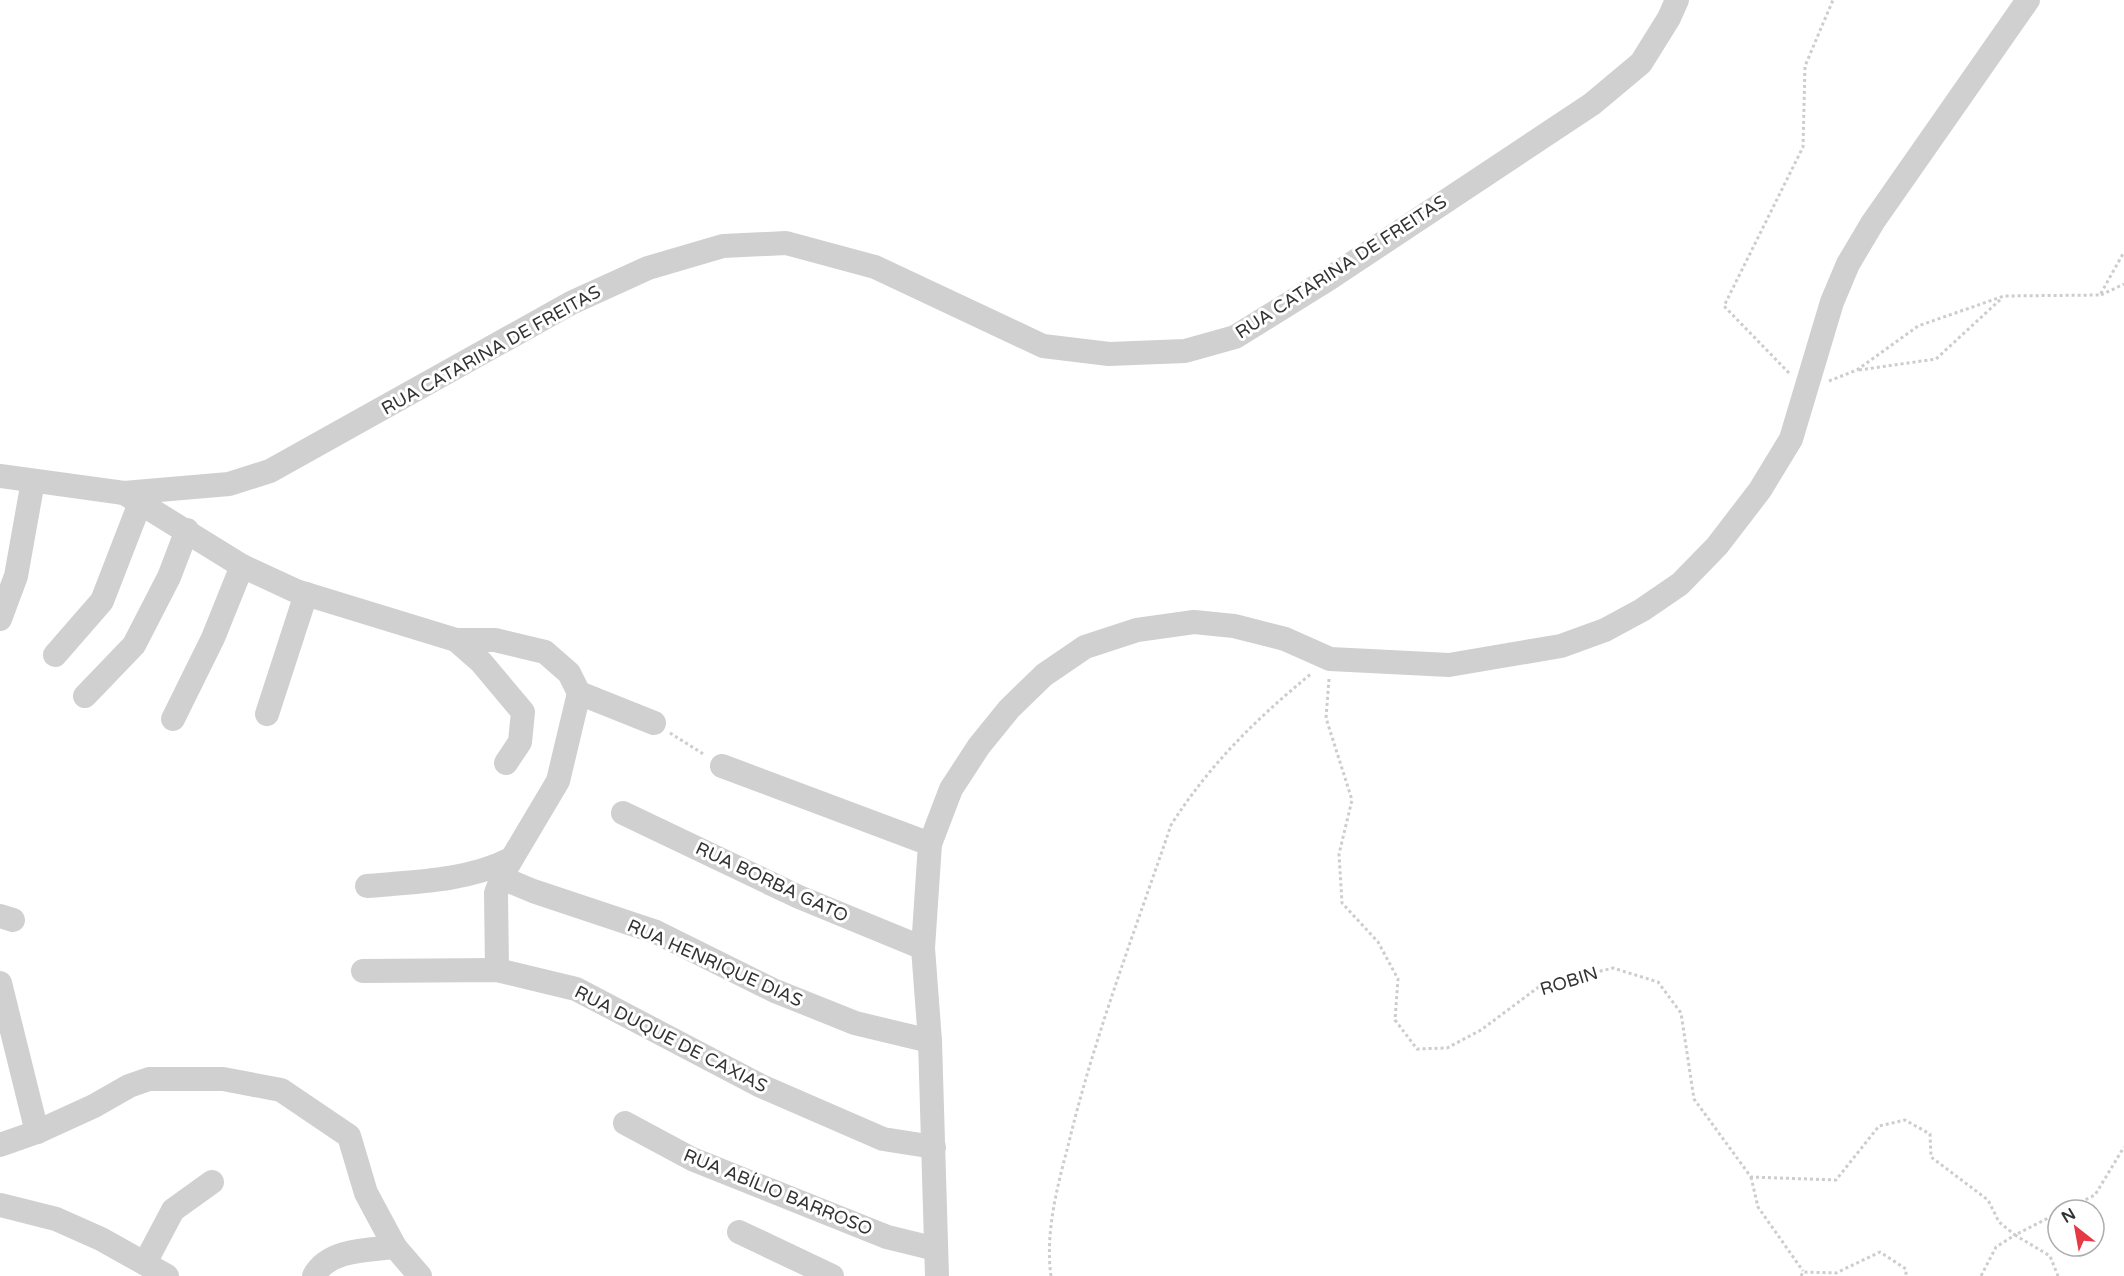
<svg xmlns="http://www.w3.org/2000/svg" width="2124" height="1276" viewBox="0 0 2124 1276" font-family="'Varela Round',sans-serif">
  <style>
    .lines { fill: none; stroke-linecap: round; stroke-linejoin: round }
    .path { stroke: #cdcdcd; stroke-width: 3; stroke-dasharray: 3 3; stroke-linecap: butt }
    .minor { stroke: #d0d0d0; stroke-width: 24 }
    .labels { text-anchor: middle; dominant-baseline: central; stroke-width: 6; stroke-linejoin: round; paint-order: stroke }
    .street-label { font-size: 18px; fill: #333; stroke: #fff }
  </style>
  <rect width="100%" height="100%" fill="#fff"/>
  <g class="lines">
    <g class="path">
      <polyline points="2101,295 2124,284"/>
      <polyline points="1859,370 1936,359 2002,298"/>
      <polyline points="1789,373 1724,306 1803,147 1805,66 1833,0"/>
      <polyline points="1829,381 1857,370 1918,326 2004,296 2100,295 2124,252"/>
      <polyline points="1329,679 1326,718 1352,800 1339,854 1342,903 1378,942 1398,979 1395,1020 1417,1049 1447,1048 1481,1030 1540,986 1613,968 1658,982 1681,1013 1694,1099 1751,1177 1836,1180 1879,1126 1905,1120 1930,1134 1931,1157 1988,1200 1999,1222 2015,1235 1996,1247 1981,1276"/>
      <polyline points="670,733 705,755"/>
      <polyline points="1751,1177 1758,1207 1803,1271"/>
      <polyline points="2064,1210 2095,1195 2124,1147"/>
      <polyline points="2058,1213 2015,1235 2050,1256 2058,1276"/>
      <path d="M 1051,1276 C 1045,1234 1057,1187 1068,1146 C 1094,1037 1135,931 1171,825 C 1210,764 1256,719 1312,673"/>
      <polyline points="1801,1276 1803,1272 1836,1273 1880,1252 1906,1269 1906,1276"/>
    </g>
    <g class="minor">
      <polyline points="0,476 124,493 229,484 270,471 571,303 648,268 723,246 786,243 875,267 1043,346 1109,354 1185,351 1235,337 1330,278 1592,104 1641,63 1669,18 1677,0"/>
      <polyline points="124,493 242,566 296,591 456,640 495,640 545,652 569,673 579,693 654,723"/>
      <polyline points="0,619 16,576 33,481"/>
      <polyline points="456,640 481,662 523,712 520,742 506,763"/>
      <polyline points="55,655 102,601 140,503"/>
      <polyline points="85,696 134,645 169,577 187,530"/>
      <polyline points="267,714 306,594"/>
      <polyline points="173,719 213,638 242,566"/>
      <polyline points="722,766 930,844"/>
      <polyline points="623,813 799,897 923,948"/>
      <polyline points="502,878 533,891 656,932 775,991 855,1023 930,1041"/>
      <path d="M 367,886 C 414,882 468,881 511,859"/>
      <polyline points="0,916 13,920"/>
      <polyline points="497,970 496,893 504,872 558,781 579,693"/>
      <polyline points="363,971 497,970 576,989 761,1086 883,1139 934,1147"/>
      <polyline points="0,983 37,1132"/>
      <polyline points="625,1123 692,1159 887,1237 936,1249"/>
      <polyline points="0,1145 37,1132 94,1106 129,1086 149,1079 223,1079 281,1090 349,1136 366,1193 395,1247 420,1276"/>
      <polyline points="0,1205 56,1219 101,1239 167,1276"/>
      <polyline points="739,1232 832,1276"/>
      <polyline points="145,1263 173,1210 212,1182"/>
      <path d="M 314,1276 C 328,1249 369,1250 395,1247"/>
      <polyline points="937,1276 930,1041 923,948 930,844 951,789 979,746 1009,709 1044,675 1085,647 1137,630 1194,622 1234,626 1285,639 1330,659 1449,665 1561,646 1605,630 1642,610 1680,584 1717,546 1760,490 1791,439 1832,302 1848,264 1873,222 2028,0"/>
    </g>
  </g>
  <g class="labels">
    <g class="street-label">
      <text transform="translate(1341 267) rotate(-33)">RUA CATARINA DE FREITAS</text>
      <text transform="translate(491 350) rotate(-29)">RUA CATARINA DE FREITAS</text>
      <text transform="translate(772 882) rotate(25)">RUA BORBA GATO</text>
      <text transform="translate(715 963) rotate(24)">RUA HENRIQUE DIAS</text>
      <text transform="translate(1569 981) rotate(-17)">ROBIN</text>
      <text transform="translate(671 1039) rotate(27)">RUA DUQUE DE CAXIAS</text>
      <text transform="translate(778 1192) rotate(22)">RUA ABÍLIO BARROSO</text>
    </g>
  </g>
  <g transform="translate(2076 1228) rotate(329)"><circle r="28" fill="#ffffff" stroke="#adadad" stroke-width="1.5"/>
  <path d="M0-4.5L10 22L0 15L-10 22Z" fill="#e63946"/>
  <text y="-9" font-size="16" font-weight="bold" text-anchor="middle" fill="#333333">N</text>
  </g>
</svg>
